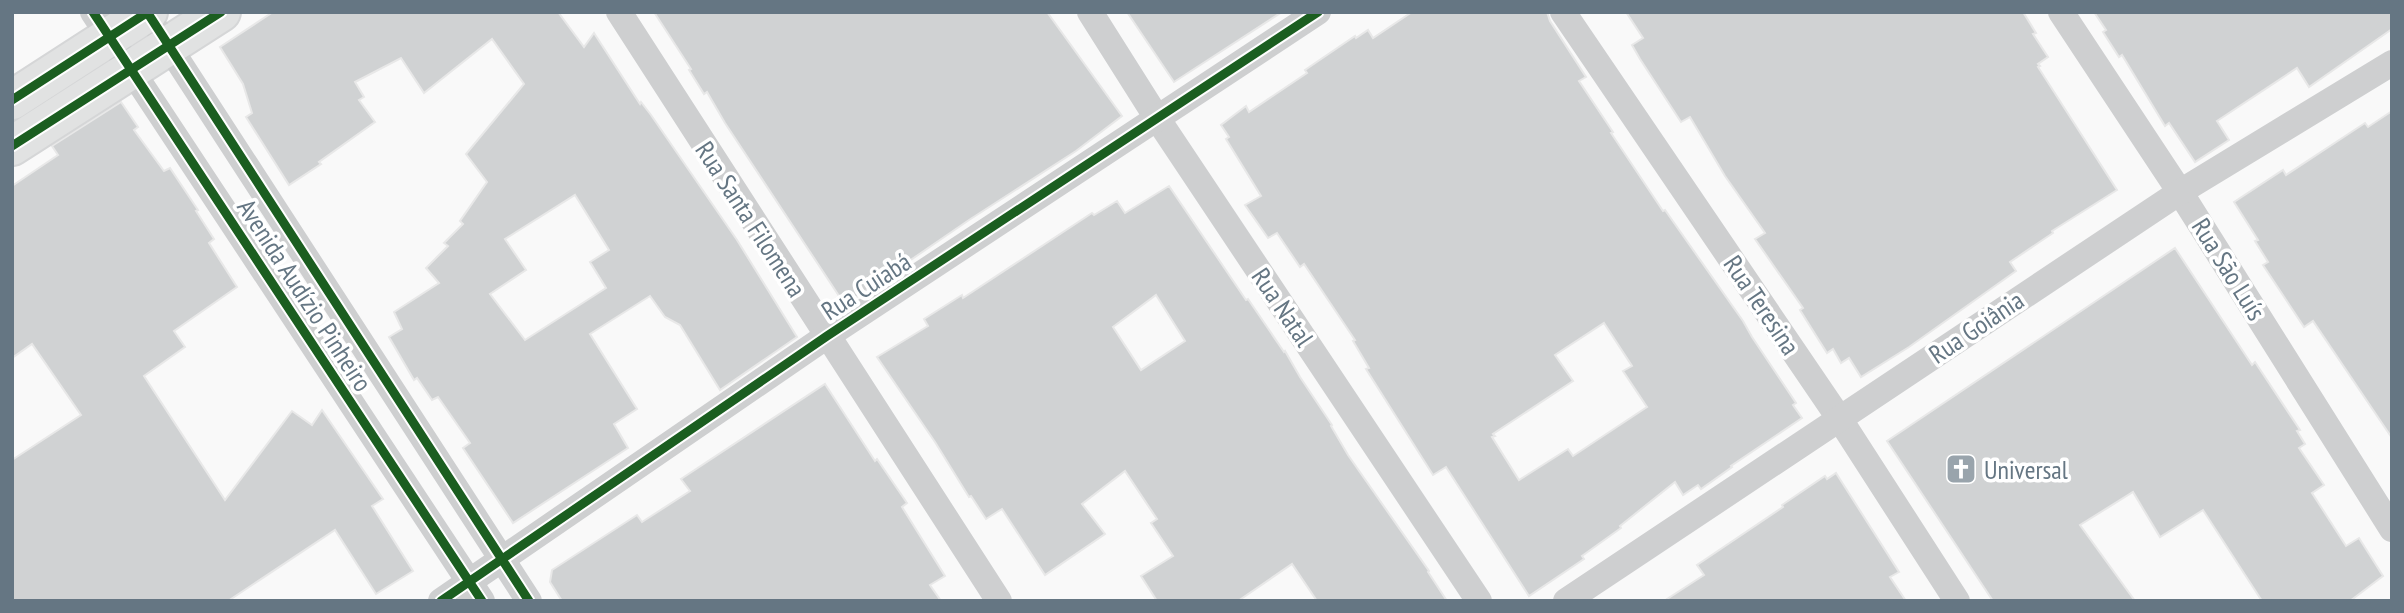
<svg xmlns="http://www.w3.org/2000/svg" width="2404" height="613" viewBox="0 0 2404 613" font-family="'PT Sans Narrow',sans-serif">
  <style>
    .building { fill: #d0d2d3; stroke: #e8e8e8; stroke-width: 2; fill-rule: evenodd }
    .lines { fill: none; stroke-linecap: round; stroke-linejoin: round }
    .primary-casing { stroke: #d5d6d7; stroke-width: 42 }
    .minor { stroke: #cecfd0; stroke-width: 26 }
    .primary { stroke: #e1e2e2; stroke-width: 38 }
    .cycleway-casing { stroke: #fff; stroke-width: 13 }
    .cycleway { stroke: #1b5e20; stroke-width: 9 }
    .labels { text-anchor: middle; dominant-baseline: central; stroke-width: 7; stroke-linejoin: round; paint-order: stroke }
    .street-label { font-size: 26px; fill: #657683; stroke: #fff }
    .poi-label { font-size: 26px; fill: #657683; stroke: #fff; text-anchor: start }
  </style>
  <rect width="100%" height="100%" fill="#f9f9f9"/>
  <g class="building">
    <path d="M 273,12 L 558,12 L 584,47 L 594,33 L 640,104 L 641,102 L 651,115 L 737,240 L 797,337 L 720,390 L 680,325 L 665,317 L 650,296 L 590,334 L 637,409 L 614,424 L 628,448 L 513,523 L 463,448 L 470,443 L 438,397 L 432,400 L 417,378 L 414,380 L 389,337 L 402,329 L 394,312 L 439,283 L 426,268 L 448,246 L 444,243 L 463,224 L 460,221 L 487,182 L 466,154 L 524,84 L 492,39 L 424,93 L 401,58 L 355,82 L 364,97 L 359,100 L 375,122 L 319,162 L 321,164 L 289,185 L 246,117 L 252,113 L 243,84 L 220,47 ZM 575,195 L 609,250 L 590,262 L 606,288 L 525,340 L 490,294 L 526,270 L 505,239 Z"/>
    <polygon points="654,12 1047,12 1122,116 1076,151 969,220 845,305 725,123 707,92 704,94 689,70 691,69"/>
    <polygon points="1127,12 1282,12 1174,82"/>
    <path d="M 1412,12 L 1547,12 L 1550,21 L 1586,77 L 1579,81 L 1613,132 L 1611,133 L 1663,211 L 1665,210 L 1743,321 L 1752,337 L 1796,403 L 1793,405 L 1802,418 L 1731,466 L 1732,467 L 1701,489 L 1698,485 L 1683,495 L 1675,482 L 1620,526 L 1621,528 L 1582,556 L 1584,559 L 1529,596 L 1446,467 L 1433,475 L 1366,369 L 1369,368 L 1353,341 L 1355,340 L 1304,264 L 1300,267 L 1277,233 L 1268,238 L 1245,205 L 1261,196 L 1226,139 L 1229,137 L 1221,125 L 1246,106 L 1249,112 L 1307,73 L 1305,70 L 1355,36 L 1356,38 L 1368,30 L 1373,38 ZM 1604,323 L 1632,366 L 1623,371 L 1647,407 L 1573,456 L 1568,449 L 1519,480 L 1492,437 L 1495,436 L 1493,434 L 1573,381 L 1555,355 Z"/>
    <polygon points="1626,12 2023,12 2036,33 2033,34 2048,57 2038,64 2040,66 2038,67 2117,190 2052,231 2053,233 2010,262 2016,271 1909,347 1861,377 1849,358 1841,363 1833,349 1827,353 1800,310 1803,308 1755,239 1765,233 1725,176 1690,117 1681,122 1640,59 1632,45 1643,38"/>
    <polygon points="2094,12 2392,12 2392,29 2309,87 2297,68 2217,121 2229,140 2195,162 2169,123 2165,126 2122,55 2119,57 2103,32 2106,30"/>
    <polygon points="121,102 138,127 134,130 164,171 170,168 198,210 196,211 214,239 209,243 237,287 174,331 185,347 144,376 225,500 292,411 312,425 322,410 383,499 372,506 413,571 376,594 335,530 228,601 12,601 12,460 81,415 32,344 12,358 12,186 58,155 52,146"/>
    <polygon points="2392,111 2392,438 2313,321 2304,327 2263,265 2268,262 2255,241 2258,240 2234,202 2283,170 2286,175 2365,123 2368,127"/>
    <path d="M 1169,186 L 1246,300 L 1248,299 L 1284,352 L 1285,351 L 1300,377 L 1332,425 L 1331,426 L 1348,455 L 1429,571 L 1428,572 L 1447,601 L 1317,601 L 1292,564 L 1238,601 L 1157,601 L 1141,576 L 1173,556 L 1151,523 L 1157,519 L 1125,471 L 1082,504 L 1105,534 L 1045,575 L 1002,509 L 986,519 L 971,496 L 969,497 L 935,442 L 877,357 L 928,326 L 924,319 L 962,295 L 963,298 L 1092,213 L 1094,215 L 1117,201 L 1125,213 ZM 1156,295 L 1185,341 L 1141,370 L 1113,327 Z"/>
    <polygon points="2175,248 2252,365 2255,362 2300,430 2297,431 2305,444 2299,448 2324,485 2312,493 2346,546 2359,538 2383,576 2350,601 2262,601 2203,510 2160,537 2133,492 2080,525 2135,601 1993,601 1887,441"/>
    <polygon points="825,384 875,461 877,459 907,503 902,507 945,576 930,585 941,601 562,601 550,582 552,570 637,515 642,522 690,491 681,479"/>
    <polygon points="1836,473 1899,572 1890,577 1906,601 1664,601 1704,575 1697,565 1783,507 1782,505 1825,476 1827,479"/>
  </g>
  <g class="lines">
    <g class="primary-casing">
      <g id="primary">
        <polyline points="12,100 148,12"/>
        <polyline points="12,146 221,12"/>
      </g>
    </g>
    <g class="minor">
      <polyline points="93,12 482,601"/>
      <polyline points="619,12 999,601"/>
      <polyline points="1090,12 1157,118 1479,601"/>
      <polyline points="1563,12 1839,418 1957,601"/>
      <polyline points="2061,12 2180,192 2392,529"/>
      <polyline points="160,33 529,601"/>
      <polyline points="441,601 827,336 1318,12"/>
      <polyline points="1566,601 2180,192 2392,63"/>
    </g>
    <use href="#primary" class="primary"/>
    <g class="cycleway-casing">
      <g id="cycleway">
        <polyline points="93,12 482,601"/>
        <polyline points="147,12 529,601"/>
        <polyline points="12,100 148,12"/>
        <polyline points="12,146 221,12"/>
        <polyline points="441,601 827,336 1318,12"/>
      </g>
    </g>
    <use href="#cycleway" class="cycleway"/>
  </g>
  <defs>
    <g id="church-square" transform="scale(1.575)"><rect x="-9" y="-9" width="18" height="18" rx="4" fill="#99a4ac" stroke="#fff"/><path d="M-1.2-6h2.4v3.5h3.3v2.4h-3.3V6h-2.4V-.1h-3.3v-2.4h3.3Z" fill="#fff"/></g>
  </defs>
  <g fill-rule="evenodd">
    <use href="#church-square" x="1961" y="469"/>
  </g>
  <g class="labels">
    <g class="street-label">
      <text transform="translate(751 219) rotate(57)">Rua Santa Filomena</text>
      <text transform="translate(2229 269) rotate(58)">Rua São Luís</text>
      <text transform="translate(866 286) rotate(-33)">Rua Cuiabá</text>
      <text transform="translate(305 295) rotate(57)">Avenida Audízio Pinheiro</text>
      <text transform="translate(1762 305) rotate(56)">Rua Teresina</text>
      <text transform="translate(1283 307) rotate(56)">Rua Natal</text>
      <text transform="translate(1976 327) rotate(-34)">Rua Goiânia</text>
    </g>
    <g class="poi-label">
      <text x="1984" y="469">Universal</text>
    </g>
  </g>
  <rect width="2404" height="613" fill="none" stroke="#657683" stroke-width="28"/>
</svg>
